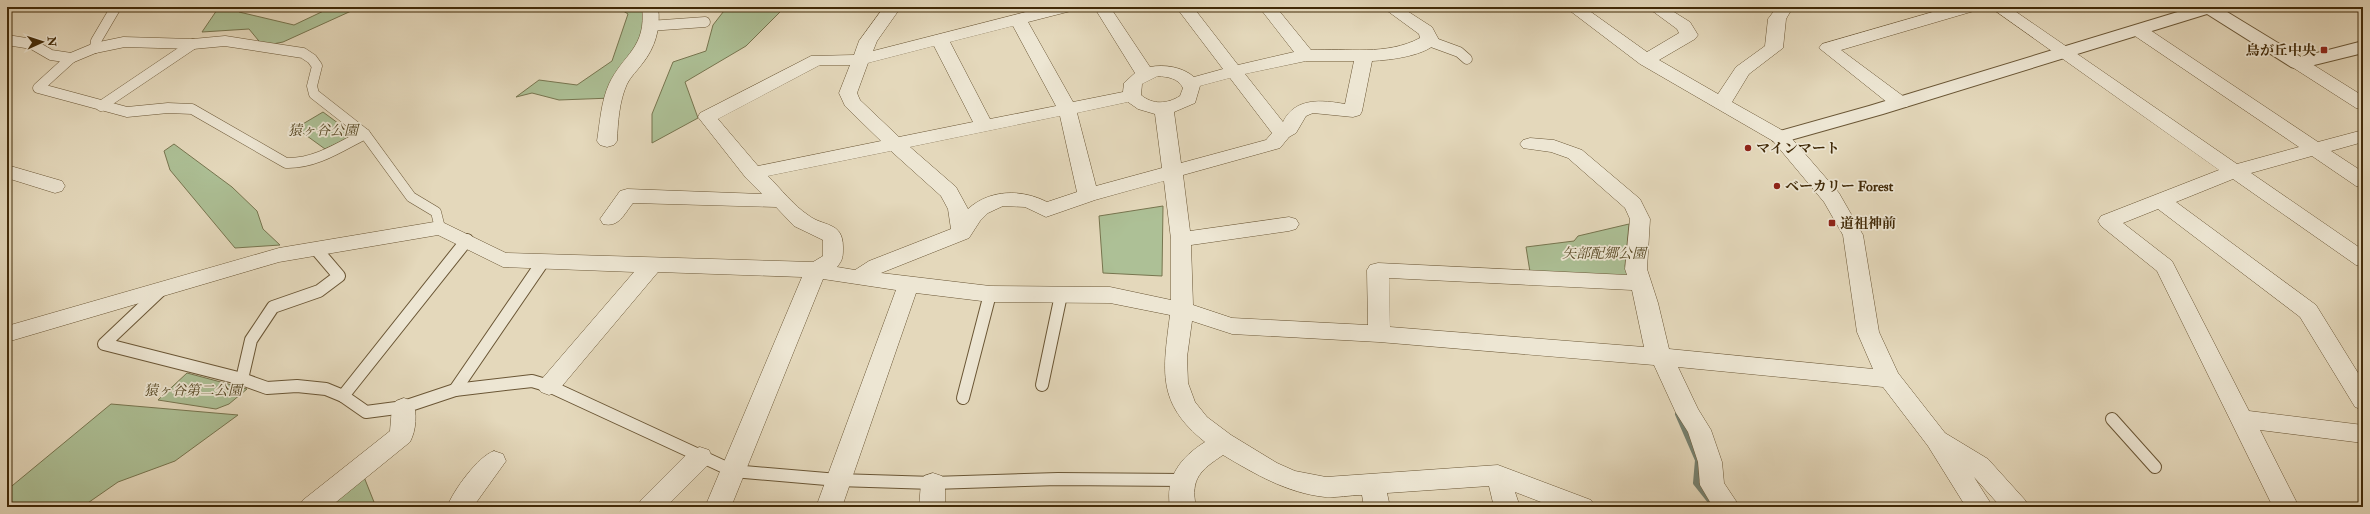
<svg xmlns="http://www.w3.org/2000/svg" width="2370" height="514" viewBox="0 0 2370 514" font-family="'IM FELL Double Pica','Noto Serif JP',serif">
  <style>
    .green { fill: #adc096; stroke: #77754f }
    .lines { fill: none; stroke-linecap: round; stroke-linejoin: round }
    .stream { stroke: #74806f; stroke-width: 6 }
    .service-far1-casing { stroke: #6a5635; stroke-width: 11 }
    .service-casing { stroke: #6a5635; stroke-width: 14 }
    .minor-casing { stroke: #6a5635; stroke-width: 1 }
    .tertiary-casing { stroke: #6a5635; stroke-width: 2 }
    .service-far1 { stroke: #ede6d3; stroke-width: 10 }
    .service { stroke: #ede6d3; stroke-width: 12 }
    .minor { fill: #ede6d3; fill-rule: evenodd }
    .tertiary { fill: #ede6d3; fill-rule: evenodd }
    .poi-dot { fill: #8f2418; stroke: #ede6d3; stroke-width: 1.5 }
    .labels { text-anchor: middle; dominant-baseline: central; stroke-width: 3.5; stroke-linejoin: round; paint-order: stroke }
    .poi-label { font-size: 14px; font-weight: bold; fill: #412a08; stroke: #ede6d3; text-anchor: start }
    .park-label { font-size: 14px; font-style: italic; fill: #574824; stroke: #ede6d3 }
  </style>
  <rect width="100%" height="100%" fill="#e4d8bb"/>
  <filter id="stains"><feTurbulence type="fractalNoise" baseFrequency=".005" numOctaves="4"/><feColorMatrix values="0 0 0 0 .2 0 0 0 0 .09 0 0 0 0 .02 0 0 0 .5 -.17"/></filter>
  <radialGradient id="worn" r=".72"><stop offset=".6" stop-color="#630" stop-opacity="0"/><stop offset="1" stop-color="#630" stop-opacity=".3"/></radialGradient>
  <g class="green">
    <polygon points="219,7 244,7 239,12 294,25 332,7 360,7 283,42 263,46 249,29 202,32"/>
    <path d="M 617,7 L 644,7 C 651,37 627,73 612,98 L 559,100 L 532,93 L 516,97 L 539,80 L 577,85 L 612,61 L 628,14 Z"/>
    <polygon points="727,7 785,7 746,46 685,82 698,118 652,143 652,114 673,62 706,51 713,25"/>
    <polygon points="323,112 350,132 347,139 325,149 296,128"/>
    <polygon points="174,144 232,187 257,211 263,229 280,245 235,248 170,170 164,151"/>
    <polygon points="1163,206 1162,276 1103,273 1099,216"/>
    <polygon points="1629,224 1625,266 1628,276 1530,272 1526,247 1574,241 1578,236"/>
    <polygon points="187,373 247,389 229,404 216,409 158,400"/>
    <polygon points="111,404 238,415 175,461 118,482 82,507 7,507 7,490"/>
    <polygon points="364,477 376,507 328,507"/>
  </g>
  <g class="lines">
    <polyline class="stream" points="1678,414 1698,460 1696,483 1715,507"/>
    <g class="service-far1-casing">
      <g id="service-far1">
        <polyline points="649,26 705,22"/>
        <polyline points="7,40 32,44 51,55 71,58 95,48 124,42 193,44 225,41 303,53 312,59 317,66 312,86 314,94 365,134 411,197 436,212 440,228"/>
        <polyline points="1429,41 1459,52 1467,59"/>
        <polyline points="95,48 96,41 116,7"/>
        <path d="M 71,58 L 38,88 L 127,112 L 168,108 L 192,109 L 286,163 C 315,164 340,147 365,134"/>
        <polyline points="101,106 193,44"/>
      </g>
    </g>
    <g class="service-casing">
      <g id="service">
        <polyline points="161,290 104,344 242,379 267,388 297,386 326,389 343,396 366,412 404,407 455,390 532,381 549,386 733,471 838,480 933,483 1058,479 1183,480"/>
        <polyline points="242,379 251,340 273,307 319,291 339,276 316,249"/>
        <polyline points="1042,385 1061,295"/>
        <polyline points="455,390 542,263"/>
        <polyline points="343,396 467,240"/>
        <polyline points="963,398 990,294"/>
        <polyline points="2112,419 2155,467"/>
      </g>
    </g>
    <g class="minor-casing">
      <g id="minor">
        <path d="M 642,7 L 658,7 C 661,28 655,48 642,64 C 637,71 631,76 627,84 C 619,102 618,122 617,141 L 614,145 L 607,147 L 600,145 L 597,141 C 600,122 601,102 609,84 C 623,54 647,48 642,7 Z"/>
        <path d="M 884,7 L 901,7 L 877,41 L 873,51 L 1045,7 L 1073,7 L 1071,11 L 1028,22 L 1073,102 L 1123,92 L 1124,83 L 1135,73 L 1094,7 L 1110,7 L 1150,67 C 1164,64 1183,67 1194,77 L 1223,69 L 1176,7 L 1193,7 L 1238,65 L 1294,52 L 1259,7 L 1276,7 L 1311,50 C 1348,48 1386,56 1420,38 L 1419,34 L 1382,7 L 1401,7 L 1432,27 L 1439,40 C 1428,56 1390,60 1372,61 L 1362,111 L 1360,115 L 1353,117 L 1313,113 L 1306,116 L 1296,133 L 1289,137 L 1280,148 L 1183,175 L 1190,231 L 1289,217 L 1296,219 L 1299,224 L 1296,229 L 1289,231 L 1191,245 L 1193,305 L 1232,318 L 1368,325 L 1367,270 L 1370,265 L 1378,263 L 1627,275 L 1625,269 L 1630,219 L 1625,208 L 1568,158 L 1551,152 L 1523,148 L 1520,144 L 1523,140 L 1530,138 L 1554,140 L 1582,150 L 1640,199 L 1650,219 L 1647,269 L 1658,303 L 1669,349 L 1873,369 L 1857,332 L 1843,235 L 1824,202 L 1773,141 L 1640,64 L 1565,7 L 1584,7 L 1647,52 L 1679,33 L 1677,29 L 1647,7 L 1666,7 L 1690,22 L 1698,35 L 1695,39 L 1659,60 L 1718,94 L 1736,67 L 1765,46 L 1768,19 L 1777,7 L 1793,7 L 1786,19 L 1783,48 L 1749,74 L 1732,102 L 1787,133 L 1839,193 L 1863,235 L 1879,332 L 1898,373 L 1945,433 L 1988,459 L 2025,500 L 2029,507 L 2001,507 L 1974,477 L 1993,507 L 1966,507 L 1928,446 L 1883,387 L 1678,367 L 1698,409 L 1711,430 L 1722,462 L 1724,483 L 1740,507 L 1713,507 L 1700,485 L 1698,462 L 1688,432 L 1676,413 L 1654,365 L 1379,342 L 1232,334 L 1192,321 L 1187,357 L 1188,383 L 1195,402 L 1207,417 L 1231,435 L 1277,463 L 1295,471 L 1326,477 L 1498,465 L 1591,500 L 1595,507 L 1554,507 L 1515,492 L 1520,507 L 1494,507 L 1489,486 L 1387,493 L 1390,507 L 1364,507 L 1362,495 C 1350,495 1337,498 1325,497 C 1287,493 1255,474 1223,455 C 1201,470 1190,478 1196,507 L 1170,507 C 1165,477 1181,457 1205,442 C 1156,403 1163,371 1170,315 L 1110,303 L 990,302 L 916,293 L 842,507 L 816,507 L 896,290 L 823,279 L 731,507 L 705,507 L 802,277 L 658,272 L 557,392 L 549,395 L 541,392 L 537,386 L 541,380 L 634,272 L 503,267 L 438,235 L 279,262 L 7,342 L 7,326 L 279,248 L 440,221 L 506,253 L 813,262 L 823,256 L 823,240 L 794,226 L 776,207 L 633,203 C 624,214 619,228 603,224 L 600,219 L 620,191 L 627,189 L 762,194 L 746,178 L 698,117 L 700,113 L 811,56 L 854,55 L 859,41 ZM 1013,26 L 1056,106 L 990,119 L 950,42 ZM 934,46 L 973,122 L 899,137 L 860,100 L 857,93 L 868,63 ZM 1306,61 L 1354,61 L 1345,104 C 1322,100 1295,97 1283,122 L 1245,74 ZM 820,65 L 850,65 L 839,93 L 845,106 L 881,141 L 758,166 L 718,119 ZM 1158,76 C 1168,77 1178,78 1183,88 L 1180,96 C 1167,104 1153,105 1141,95 L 1142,84 ZM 1230,78 L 1272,133 L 1266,140 L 1181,163 L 1174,112 L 1195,103 L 1200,86 ZM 1128,102 L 1138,109 L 1155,114 L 1162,168 L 1096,186 L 1077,113 ZM 1060,116 L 1077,192 L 1047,202 C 1022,189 990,189 968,209 L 956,187 L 910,147 ZM 891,151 L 941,196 L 948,209 L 951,229 L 869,261 L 855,270 L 837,267 C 843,260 843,256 843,247 C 843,221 823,227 808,215 C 793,205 781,189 768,176 ZM 1164,181 L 1171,239 L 1171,300 L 1110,287 L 990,286 L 881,273 L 969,238 L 980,221 L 988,213 L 1003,206 L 1025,207 L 1046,217 L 1095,200 ZM 1389,278 L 1632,290 L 1644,347 L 1390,327 Z"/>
        <polygon points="1950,7 1976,7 1974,11 1841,50 1907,99 1909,103 1907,107 1893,107 1819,48 1822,44"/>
        <polygon points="1990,7 2009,7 2237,164 2299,147 2132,34 2129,30 2132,26 2144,26 2318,142 2363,130 2363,142 2331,151 2363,172 2363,187 2356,186 2312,156 2251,173 2363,250 2363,267 2356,265 2233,179 2176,202 2316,305 2363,381 2363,410 2355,407 2300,317 2158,209 2123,223 2172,261 2249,411 2363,425 2363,443 2260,430 2299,507 2273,507 2157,271 2101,226 2098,221 2101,216 2219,170"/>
        <polygon points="2298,58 2304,59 2363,96 2363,110 2356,108 2292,67 2289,63 2292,59"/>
        <polygon points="7,165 62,181 65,186 62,191 55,193 7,178"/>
        <path d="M 404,398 L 412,401 C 418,412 416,431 410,442 L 330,507 L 299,507 L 303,500 L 390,431 L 392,407 L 396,401 Z"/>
        <polygon points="700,447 709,450 712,457 709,464 666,507 637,507 641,500 691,450"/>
        <path d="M 494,451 L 503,454 L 506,461 L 473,507 L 447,507 C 453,491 478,456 494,451 Z"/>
        <polygon points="933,473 942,476 945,483 945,507 919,507 921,483 924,476"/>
      </g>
    </g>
    <g class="tertiary-casing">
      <polygon id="tertiary" points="2194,7 2219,7 2301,57 2363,41 2363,53 2298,69 2291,67 2207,14 1883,114 1787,141 1780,143 1773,141 1770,137 1773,133 1869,106"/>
    </g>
    <use href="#service-far1" class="service-far1"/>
    <use href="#service" class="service"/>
    <use href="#minor" class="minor"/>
    <use href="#tertiary" class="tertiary"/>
  </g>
  <g class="poi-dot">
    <rect x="2320" y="46" width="8" height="8" rx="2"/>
    <circle cx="1748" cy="148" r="4"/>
    <circle cx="1777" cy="186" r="4"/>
    <rect x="1828" y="219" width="8" height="8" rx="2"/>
  </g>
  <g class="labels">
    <g class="poi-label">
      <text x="2316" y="50" text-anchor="end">鳥が丘中央</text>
      <text x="1756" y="148">マインマート</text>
      <text x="1785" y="186">ベーカリー Forest</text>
      <text x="1840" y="223">道祖神前</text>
    </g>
    <g class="park-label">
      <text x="323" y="130">猿ヶ谷公園</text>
      <text x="1604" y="253">矢部配郷公園</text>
      <text x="193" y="390">猿ヶ谷第二公園</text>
    </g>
  </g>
  <rect width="2370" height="514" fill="none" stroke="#e4d8bb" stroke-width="24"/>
  <rect x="8" y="8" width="2354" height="498" fill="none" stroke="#412a08" stroke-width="2"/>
  <rect x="12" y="12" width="2346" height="490" fill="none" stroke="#412a08"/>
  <g transform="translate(42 42) rotate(87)" stroke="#ede6d3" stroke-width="3" paint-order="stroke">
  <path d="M0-3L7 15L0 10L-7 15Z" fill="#412a08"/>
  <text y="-6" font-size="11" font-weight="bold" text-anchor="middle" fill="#412a08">N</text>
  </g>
  <rect width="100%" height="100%" filter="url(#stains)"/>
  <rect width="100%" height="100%" fill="url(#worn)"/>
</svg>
